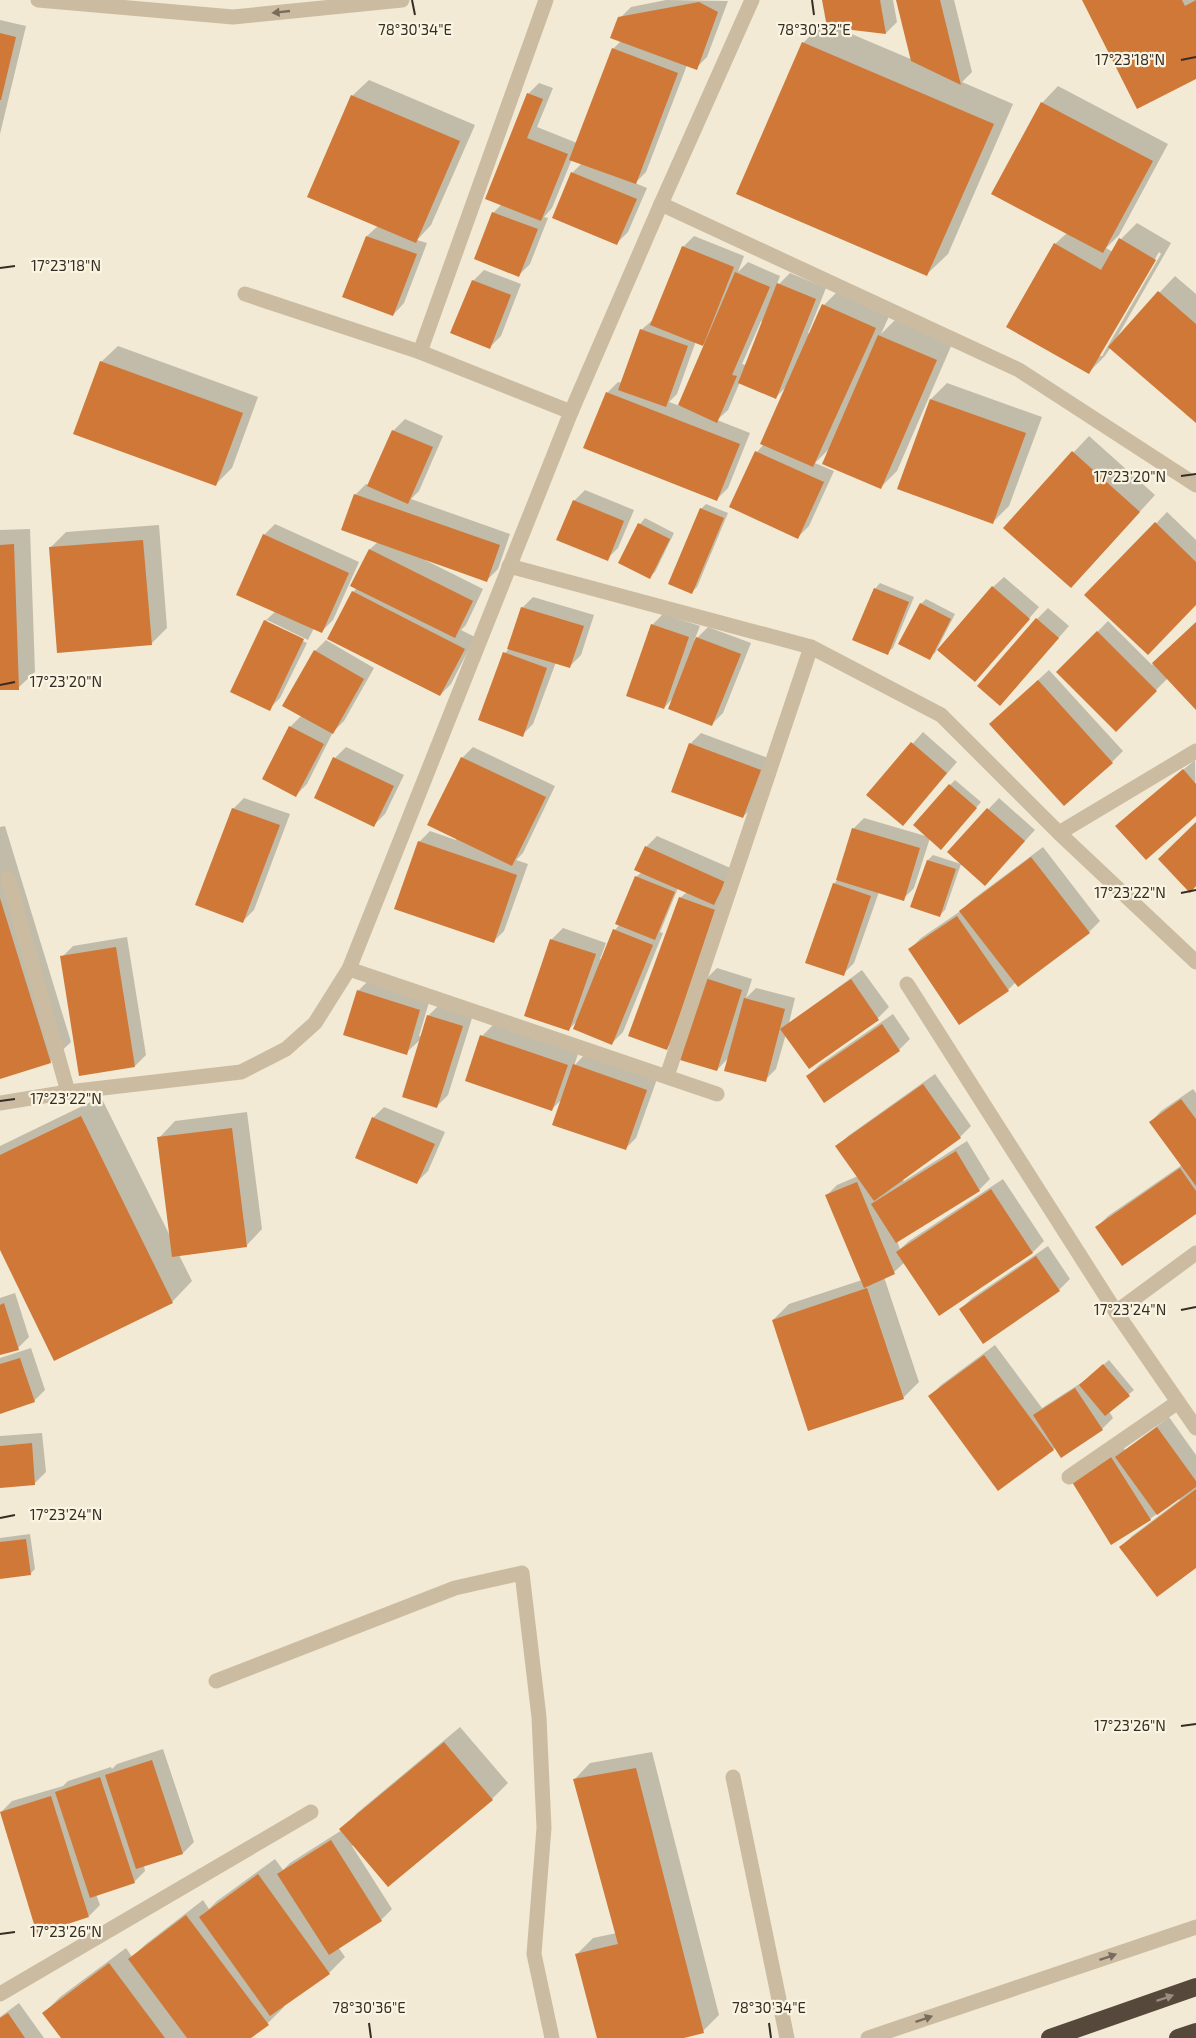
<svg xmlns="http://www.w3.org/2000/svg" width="1196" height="2038" viewBox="0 0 1196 2038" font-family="'Exo 2',sans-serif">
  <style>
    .shadow { fill: #0003; fill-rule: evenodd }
    .building { fill: #cf7837 }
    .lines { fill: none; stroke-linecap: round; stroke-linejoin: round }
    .minor { stroke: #cbbca1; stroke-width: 15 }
    .highway { stroke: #56483b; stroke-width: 18 }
    .oneway { fill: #786d5c }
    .oneway2 { fill: #988d7e }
    .ticks { fill: none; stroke: #352d24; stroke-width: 2 }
    .ticks-label { font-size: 15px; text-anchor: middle; fill: #352d24; stroke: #faf4e2; stroke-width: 4.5; stroke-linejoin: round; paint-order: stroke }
  </style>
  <rect width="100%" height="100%" fill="#f2ead5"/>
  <g class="shadow">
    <polygon points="666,0 728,1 707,57 696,68 687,65 646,172 635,183 647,188 628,232 617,243 554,217 573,172 582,163 572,159 552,208 544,217 548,218 530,264 519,275 493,213 502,204 528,94 539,83 553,88 537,127 577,143 613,49 621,41 620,18 631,7"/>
    <polygon points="824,0 893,0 897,22 886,33 835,27 913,60 897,0 954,0 972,72 962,82 1013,104 948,254 927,274 803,43 824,22 828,24"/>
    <polygon points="1084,0 1196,0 1196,77"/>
    <polygon points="0,20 26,26 0,134"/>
    <polygon points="369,80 475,125 431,225 417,240 427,243 404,303 393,315 367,236 378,226 352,96"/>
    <path d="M 1058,86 L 1168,144 L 1119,235 L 1106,248 L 1113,252 L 1121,239 L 1137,223 L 1171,243 L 1116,339 L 1175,276 L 1196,294 L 1196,421 L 1111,347 L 1105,356 L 1089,372 L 1055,244 L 1067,233 L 1042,103 ZM 1159,252 L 1161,254 L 1102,356 L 1099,356 Z"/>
    <path d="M 694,236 L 744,256 L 738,272 L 748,262 L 780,276 L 776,287 L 790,273 L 826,288 L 808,333 L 810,334 L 824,305 L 840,289 L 891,312 L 881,334 L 895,320 L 952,344 L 897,471 L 881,487 L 831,447 L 815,463 L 834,471 L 809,526 L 798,537 L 757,452 L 764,444 L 787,386 L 776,397 L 740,382 L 728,410 L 717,420 L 750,433 L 728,488 L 717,499 L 607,393 L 618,382 L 622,383 L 641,330 L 654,319 L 683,247 ZM 761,321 L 763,322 L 746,365 L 742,364 ZM 696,341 L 706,345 L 680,406 L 669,402 L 677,394 Z"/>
    <polygon points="484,270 521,284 501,336 490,347 473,281"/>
    <polygon points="118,346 258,397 232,468 215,485 101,362"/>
    <polygon points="947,383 1042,417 1009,506 993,522 931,399"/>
    <polygon points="405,419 443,436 419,491 411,499 510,534 498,569 487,580 426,558 425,560 483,589 466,625 461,630 475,637 451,684 440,695 353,592 357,588 370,549 378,542 355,495 366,484 369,485 393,431"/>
    <polygon points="1089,436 1155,495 1087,570 1073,453"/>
    <polygon points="585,490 634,510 618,548 607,559 574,501"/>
    <polygon points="706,504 728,513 697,587 692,592 701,509"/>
    <polygon points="1167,512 1196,540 1196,603 1087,595"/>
    <polygon points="645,518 674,533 655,572 649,577 620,562 640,524"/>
    <polygon points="275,524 359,562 333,620 322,631 314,628 308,640 267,620 267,624 307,643 280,698 269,709 265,621 276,611 264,535"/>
    <polygon points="159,525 167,628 151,644 50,548 66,532"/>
    <polygon points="30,529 35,672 18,688 0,689 0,530"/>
    <polygon points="1004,577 1039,607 985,669 993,587"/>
    <polygon points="880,583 914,597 893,648 887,653 875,589"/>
    <polygon points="533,597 594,615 581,655 570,666 556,662 533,724 522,735 505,653 509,649 522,608"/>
    <polygon points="926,599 955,614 935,653 929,658 921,604"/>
    <polygon points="1048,608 1069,626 1010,693 1037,619"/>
    <polygon points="663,614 700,626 694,641 708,627 751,643 723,713 712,724 674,697 664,708 652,625"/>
    <polygon points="1108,621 1152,665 1196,624 1196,708 1168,678 1116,730 1058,672"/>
    <polygon points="326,640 374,668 344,721 333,732 307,784 296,795 290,727 302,715 315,651"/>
    <polygon points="1049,670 1123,751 1112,762 1002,713"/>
    <polygon points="923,732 957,762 913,813 868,794"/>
    <polygon points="701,733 771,759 754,806 743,817 690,744"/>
    <polygon points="346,747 404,775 385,814 374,825 335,758"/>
    <polygon points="473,747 555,786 523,853 516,860 528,864 504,931 493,942 419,842 430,831 456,840 462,758"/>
    <polygon points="1195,760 1196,814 1128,815"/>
    <polygon points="955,780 981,802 946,842 930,838 914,888 903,899 879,892 854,963 843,974 834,884 837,880 853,829 864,818 929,837 950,785"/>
    <polygon points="244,798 290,814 254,910 243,921 233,809"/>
    <polygon points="999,798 1035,830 995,873 949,851"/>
    <polygon points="5,826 71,1042 50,1062 0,1077 0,827"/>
    <polygon points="657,836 735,870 678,1037 667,1048 680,898 687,892 678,888 660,932 663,933 623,1032 612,1043 578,1020 569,1029 526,1015 552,939 563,928 606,943 600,959 602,960 615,930 620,924 636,877 642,872 646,847"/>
    <polygon points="1043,847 1100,921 1089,932 1016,982 1008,990 910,949 921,938 962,910 972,900"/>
    <polygon points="933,855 961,864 945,910 939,916 928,860"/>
    <polygon points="127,937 146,1055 135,1066 62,957 73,946"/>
    <polygon points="717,968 752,979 746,998 756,988 795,998 789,1023 862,970 889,1007 878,1018 786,1034 776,1069 765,1080 730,1056 717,1070 706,979"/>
    <polygon points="369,980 430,999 419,1036 422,1037 428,1016 439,1005 473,1015 448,1095 437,1106 422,1038 406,1053 358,991"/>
    <polygon points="893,1014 910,1039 899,1050 808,1076 819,1065"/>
    <polygon points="493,1025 578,1054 574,1066 585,1054 657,1079 636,1138 625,1149 563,1098 552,1109 482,1036"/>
    <polygon points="935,1074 971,1126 960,1137 902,1179 904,1181 967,1141 990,1179 979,1190 897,1241 900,1249 909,1241 1003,1179 1044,1241 1033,1252 939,1314 905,1262 894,1272 884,1277 919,1382 903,1398 773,1320 789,1304 862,1280 826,1196 837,1185 858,1176 837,1147 848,1136"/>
    <polygon points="1193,1089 1196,1093 1196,1212 1097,1227 1108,1216 1182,1165 1151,1122 1161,1111"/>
    <polygon points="101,1097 171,1238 159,1138 175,1121 247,1112 262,1229 246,1246 179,1255 192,1281 172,1302 0,1247 0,1146"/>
    <polygon points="384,1107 445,1132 428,1171 417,1182 373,1118"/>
    <polygon points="1048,1246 1070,1279 1059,1290 984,1342 961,1309 972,1298"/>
    <polygon points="15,1293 29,1337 18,1348 0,1354 0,1298"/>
    <polygon points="995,1345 1042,1408 1087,1379 1109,1360 1134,1390 1109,1411 1113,1418 1102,1429 1053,1449 930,1396 941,1385"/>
    <polygon points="31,1348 45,1390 34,1401 0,1412 0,1358"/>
    <polygon points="1169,1417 1196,1455 1196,1566 1121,1547 1132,1536 1180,1500 1178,1498 1150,1519 1074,1482 1123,1447 1125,1450"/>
    <polygon points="42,1433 46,1472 35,1483 0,1486 0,1436"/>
    <polygon points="30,1534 35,1569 30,1574 0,1578 0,1538"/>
    <polygon points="460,1727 508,1783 492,1799 352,1846 392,1909 381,1920 338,1947 345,1957 329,1973 282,2005 284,2007 268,2023 249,2038 63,2038 44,2013 60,1997 126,1948 132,1957 146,1944 203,1900 209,1909 217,1901 275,1859 283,1870 290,1863 342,1830 357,1813"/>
    <polygon points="163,1749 194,1842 183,1853 144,1866 145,1871 134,1882 96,1894 100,1905 89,1916 1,1812 12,1801 63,1786 68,1781 111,1767 112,1769 117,1764"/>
    <polygon points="652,1752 719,2015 703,2031 678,2038 599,2038 577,1954 593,1938 617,1933 574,1780 590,1763"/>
    <polygon points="19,2003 44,2038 0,2038 0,2017"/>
  </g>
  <g class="building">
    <polygon points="822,0 880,0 886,34 827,27"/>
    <polygon points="896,0 940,0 961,85 911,61"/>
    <polygon points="1082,0 1182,0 1185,6 1196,0 1196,79 1137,109"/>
    <polygon points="699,2 718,12 697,70 610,38 618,17"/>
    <polygon points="0,33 16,37 1,100 0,100"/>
    <polygon points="802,42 994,124 927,276 736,194"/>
    <polygon points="612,48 678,73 636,184 569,160"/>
    <polygon points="527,93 543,99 527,138 568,154 541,221 485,199"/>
    <polygon points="351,95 460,141 416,243 307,197"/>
    <polygon points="1041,102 1153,161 1103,253 991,194"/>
    <polygon points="571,172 637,199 617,245 552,218"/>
    <polygon points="492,212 538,229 519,277 474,259"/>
    <polygon points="366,236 417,254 393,316 342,297"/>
    <polygon points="1119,238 1156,260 1089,374 1006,327 1054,243 1101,270"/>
    <polygon points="682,246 734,267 703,346 650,325"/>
    <polygon points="735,272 770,287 732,375 737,376 717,423 678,405"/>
    <polygon points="472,280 511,295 490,349 450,333"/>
    <polygon points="777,283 816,299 776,399 738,383"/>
    <polygon points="1158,291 1196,324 1196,423 1108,347"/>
    <polygon points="822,304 876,328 813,467 760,444"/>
    <polygon points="640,329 688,346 666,407 618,390"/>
    <polygon points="878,335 937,360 881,489 822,464"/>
    <polygon points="100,361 243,413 216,486 73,434"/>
    <polygon points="606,392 740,444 717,501 583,448"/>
    <polygon points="930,399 1026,433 993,524 897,489"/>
    <polygon points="392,430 433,447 408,504 367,486"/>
    <polygon points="755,451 824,482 798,539 729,507"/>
    <polygon points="1072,451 1140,512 1071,588 1003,528"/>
    <polygon points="354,494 500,545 487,582 341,530"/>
    <polygon points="573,500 624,521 608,561 556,540"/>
    <polygon points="700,508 724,518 692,594 668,584"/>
    <polygon points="1155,522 1196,562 1196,605 1148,655 1084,595"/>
    <polygon points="638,523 670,539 650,579 618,563"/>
    <polygon points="263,534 349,573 322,633 236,595"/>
    <polygon points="143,540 152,645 57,653 49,547"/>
    <polygon points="14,544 19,690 0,690 0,545"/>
    <polygon points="369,549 473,601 455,638 350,586"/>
    <polygon points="992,586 1030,619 975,682 937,650"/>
    <polygon points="874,588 909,602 888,655 852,640"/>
    <polygon points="352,591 465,649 440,696 327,639"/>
    <polygon points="920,603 951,619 930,660 898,644"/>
    <polygon points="521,607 584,626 570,668 507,649"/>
    <polygon points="1036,618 1059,638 1000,706 977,686"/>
    <polygon points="264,620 304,639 270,711 230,692"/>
    <polygon points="1196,622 1196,710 1152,663"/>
    <polygon points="651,624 689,637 664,709 626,696"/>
    <polygon points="1097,631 1157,691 1116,732 1056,672"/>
    <polygon points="696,637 741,654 712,726 668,709"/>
    <polygon points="314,650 364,679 333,734 282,706"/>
    <polygon points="503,652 547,668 523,737 478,720"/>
    <polygon points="1038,680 1113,763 1064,806 989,724"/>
    <polygon points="289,726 324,744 296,797 262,779"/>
    <polygon points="911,742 947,773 903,826 866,795"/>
    <polygon points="689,743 761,770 743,818 671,792"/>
    <polygon points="333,757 394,786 374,827 314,798"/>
    <polygon points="461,757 546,797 512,866 427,825"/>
    <polygon points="1183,769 1196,784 1196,816 1146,860 1115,826"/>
    <polygon points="949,784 977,808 941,850 913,825"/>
    <polygon points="232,808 280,825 243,923 195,905"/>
    <polygon points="987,808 1025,841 985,886 947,852"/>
    <polygon points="1196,822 1196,886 1190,893 1158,859"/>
    <polygon points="852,828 920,848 904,901 836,880"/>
    <polygon points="418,841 517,875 494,943 394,909"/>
    <polygon points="645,846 725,882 714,905 634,870"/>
    <polygon points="1031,857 1090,933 1018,987 959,911"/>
    <polygon points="927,860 956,869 940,917 910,907"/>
    <polygon points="635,876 675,892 655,940 615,924"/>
    <polygon points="833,883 871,896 844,976 805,963"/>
    <polygon points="679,897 718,911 667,1050 628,1036"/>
    <polygon points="0,898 51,1063 0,1079"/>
    <polygon points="957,916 1009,991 959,1025 908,949"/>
    <polygon points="613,929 653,945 612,1045 573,1029"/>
    <polygon points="550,939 596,954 569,1031 524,1016"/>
    <polygon points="116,947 135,1067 79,1076 60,956"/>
    <polygon points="705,978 742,990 717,1071 680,1060"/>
    <polygon points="851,979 879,1020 809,1069 780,1029"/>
    <polygon points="357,990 420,1010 407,1055 343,1035"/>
    <polygon points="744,998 785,1009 766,1082 724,1071"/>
    <polygon points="427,1015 463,1026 437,1108 402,1097"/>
    <polygon points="882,1024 900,1051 824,1103 806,1076"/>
    <polygon points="480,1035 568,1065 552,1111 465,1081"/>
    <polygon points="573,1064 647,1090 626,1150 552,1125"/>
    <polygon points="923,1084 961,1138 874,1201 835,1146"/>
    <polygon points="1181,1099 1196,1119 1196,1186 1149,1122"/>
    <polygon points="81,1116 173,1303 54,1361 0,1250 0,1155"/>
    <polygon points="372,1117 435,1144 417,1184 355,1158"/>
    <polygon points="232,1128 247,1247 172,1257 157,1137"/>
    <polygon points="956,1151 980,1191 896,1243 871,1204"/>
    <polygon points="1180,1168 1196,1191 1196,1214 1122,1266 1095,1227"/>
    <polygon points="857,1182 895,1274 864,1288 825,1195"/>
    <polygon points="991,1189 1033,1253 939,1316 896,1252"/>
    <polygon points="1036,1256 1060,1291 983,1344 959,1309"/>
    <polygon points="867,1288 904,1399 808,1431 772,1320"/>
    <polygon points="4,1303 19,1350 0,1355 0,1305"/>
    <polygon points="984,1355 1054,1450 998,1491 928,1396"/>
    <polygon points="20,1358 35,1402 0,1414 0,1364"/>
    <polygon points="1103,1364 1130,1396 1105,1416 1079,1385"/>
    <polygon points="1075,1388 1103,1430 1061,1458 1033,1415"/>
    <polygon points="1157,1427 1196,1481 1196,1487 1157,1515 1115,1457"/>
    <polygon points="32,1443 35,1485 0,1488 0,1446"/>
    <polygon points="1111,1457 1151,1520 1111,1545 1072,1482"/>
    <polygon points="1196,1489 1196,1568 1157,1597 1119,1547"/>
    <polygon points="26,1539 31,1575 0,1579 0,1542"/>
    <polygon points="444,1742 493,1800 388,1887 339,1829"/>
    <polygon points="152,1760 183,1854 136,1869 105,1775"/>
    <polygon points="636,1768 704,2033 684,2038 597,2038 575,1954 618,1944 573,1779"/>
    <polygon points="100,1777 135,1883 90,1898 55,1792"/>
    <polygon points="51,1796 89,1917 37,1934 0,1812"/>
    <polygon points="331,1840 382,1921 329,1955 277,1874"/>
    <polygon points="258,1874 330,1974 270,2016 199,1917"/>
    <polygon points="186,1915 269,2025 251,2038 187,2038 128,1959"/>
    <polygon points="109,1963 165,2038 61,2038 42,2013"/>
    <polygon points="8,2013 25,2038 0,2038 0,2018"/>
  </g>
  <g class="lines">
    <g class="minor">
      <polyline points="38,0 233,17 402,0"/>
      <polyline points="661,204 1019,370 1196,485"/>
      <polyline points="245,294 420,352 571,412"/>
      <polyline points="420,352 546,0"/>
      <polyline points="509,566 811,647 941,715 1059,833 1196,962"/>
      <polyline points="1059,833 1196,751"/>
      <polyline points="8,878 68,1092"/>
      <polyline points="349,969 717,1094"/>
      <polyline points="907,984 1116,1312 1196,1428"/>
      <polyline points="667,1076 811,647"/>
      <polyline points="0,1103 68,1092 241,1072 286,1049 315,1023 349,969 571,412 661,204 752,0"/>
      <polyline points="1116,1312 1196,1253"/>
      <polyline points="1069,1477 1178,1402"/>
      <polyline points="216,1681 455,1588 522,1573 539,1717 544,1828 534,1954 552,2038"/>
      <polyline points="733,1777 787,2038"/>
      <polyline points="0,1994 311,1812"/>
      <polyline points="868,2038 1196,1927"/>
    </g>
    <g class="highway">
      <polyline points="1050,2038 1196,1987"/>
      <polyline points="1178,2038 1196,2032"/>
    </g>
  </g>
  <defs><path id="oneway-solid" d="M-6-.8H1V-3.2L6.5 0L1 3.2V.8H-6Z" transform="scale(1.5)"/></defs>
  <g class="oneway">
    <use href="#oneway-solid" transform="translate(281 12) rotate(174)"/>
    <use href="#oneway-solid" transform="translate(1108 1957) rotate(-19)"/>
    <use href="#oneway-solid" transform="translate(924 2019) rotate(-19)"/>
  </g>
  <use class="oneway2" href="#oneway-solid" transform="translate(1165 1998) rotate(-19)"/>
  <path class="ticks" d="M 412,0 L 415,15M 812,0 L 814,15M 1181,60 L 1196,57M 0,268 L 15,266M 1181,476 L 1196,474M 0,685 L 15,682M 1181,893 L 1196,890M 0,1101 L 15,1099M 1181,1310 L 1196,1307M 0,1518 L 15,1515M 1181,1726 L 1196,1724M 0,1934 L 15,1932M 369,2023 L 371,2038M 769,2023 L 771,2038"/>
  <g class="ticks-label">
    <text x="415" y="35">78°30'34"E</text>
    <text x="814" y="35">78°30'32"E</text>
    <text x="1130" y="65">17°23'18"N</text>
    <text x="66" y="271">17°23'18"N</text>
    <text x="1130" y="482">17°23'20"N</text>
    <text x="66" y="687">17°23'20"N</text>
    <text x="1130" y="898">17°23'22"N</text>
    <text x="66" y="1104">17°23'22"N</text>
    <text x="1130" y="1315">17°23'24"N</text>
    <text x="66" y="1520">17°23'24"N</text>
    <text x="1130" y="1731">17°23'26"N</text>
    <text x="66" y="1937">17°23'26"N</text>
    <text x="369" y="2013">78°30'36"E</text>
    <text x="769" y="2013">78°30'34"E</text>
  </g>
</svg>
